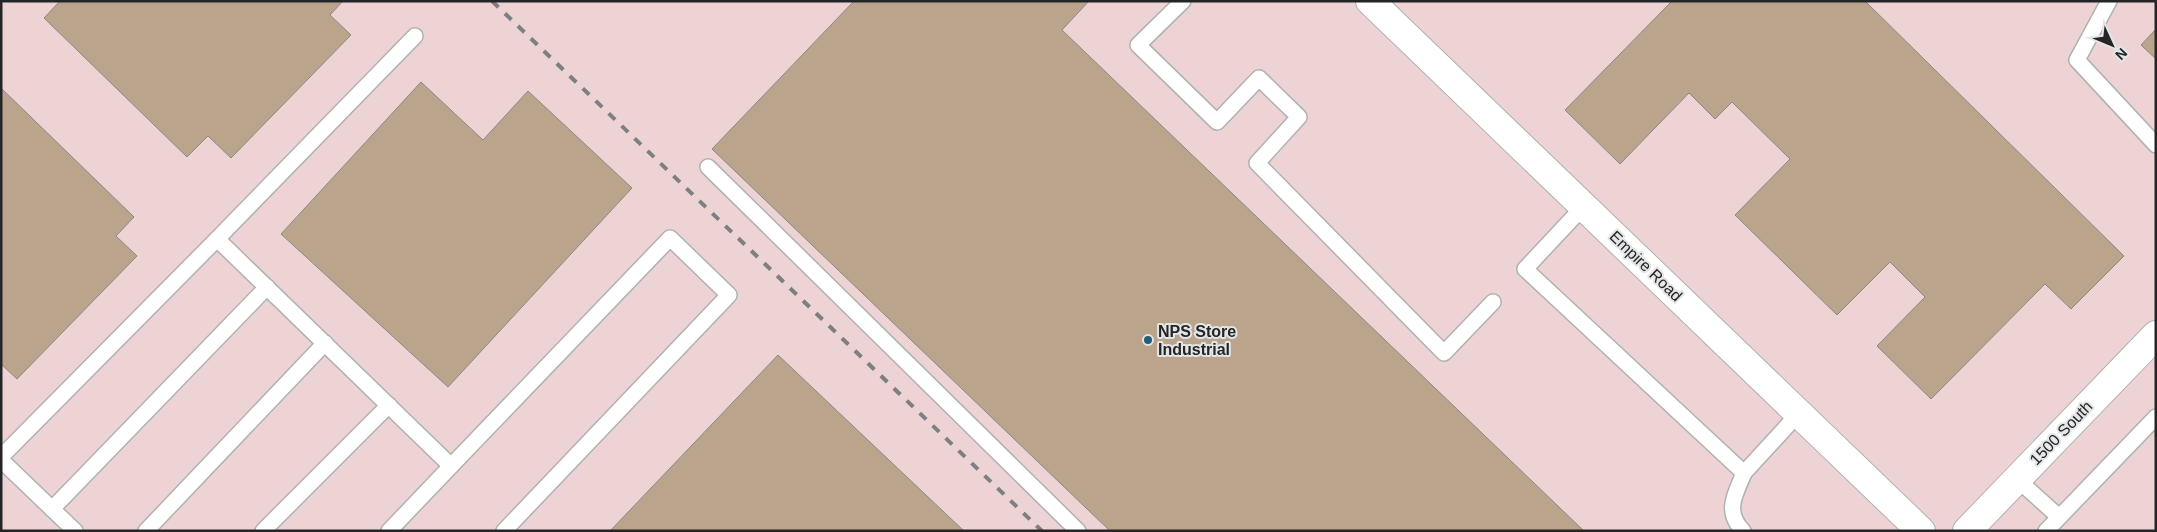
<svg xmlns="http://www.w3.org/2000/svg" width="2157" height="532" viewBox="0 0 2157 532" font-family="Arial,sans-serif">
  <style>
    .industrial { fill: #eed3d5 }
    .building { fill: #baa48c; stroke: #8a8987 }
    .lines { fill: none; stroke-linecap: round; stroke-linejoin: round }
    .lane-casing { stroke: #b0b1b2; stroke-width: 18 }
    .street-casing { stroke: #b0b1b2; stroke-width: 30 }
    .lane { stroke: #fff; stroke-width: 15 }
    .street { stroke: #fff; stroke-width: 28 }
    .rail { stroke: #7d7f80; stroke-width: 4; stroke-dasharray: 9 9; stroke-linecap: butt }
    .poi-dot { fill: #245d77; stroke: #e3e5e6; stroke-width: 2 }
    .labels { text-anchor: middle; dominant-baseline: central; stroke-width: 4; stroke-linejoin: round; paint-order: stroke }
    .street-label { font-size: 16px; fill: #242526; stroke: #e3e5e6 }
    .poi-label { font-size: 16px; font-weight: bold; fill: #242526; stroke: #e3e5e6; text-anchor: start }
  </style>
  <rect width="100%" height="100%" fill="#e3e5e6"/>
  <rect class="industrial" x="1" y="1" width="2155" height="530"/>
  <g class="building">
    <polygon points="60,1 343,1 330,15 351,35 231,158 208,136 187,157 44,18"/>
    <polygon points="854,1 1089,1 1062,30 1584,531 1110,531 712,149"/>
    <polygon points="1672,1 1865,1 2124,256 2071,309 2045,284 1931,399 1877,346 1925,297 1890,262 1837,315 1735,215 1790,159 1732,102 1715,119 1689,93 1620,164 1565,110"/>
    <polygon points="2156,29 2156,59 2141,45"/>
    <polygon points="421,82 483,140 528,91 632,188 448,387 281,234"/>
    <polygon points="1,88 134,217 116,236 137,256 17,379 1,364"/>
    <polygon points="778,355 964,531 610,531"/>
  </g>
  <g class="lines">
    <g class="lane-casing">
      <g id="lane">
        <polyline points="1183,1 1138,45 1217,122 1259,78 1299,117 1257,163 1444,353 1493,302"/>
        <polyline points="2109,1 2077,60 2156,145"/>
        <polyline points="708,167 1078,531"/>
        <polyline points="1584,206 1525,269 1744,473 1799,413"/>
        <polyline points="217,239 415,36"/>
        <polyline points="1,457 217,239 451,466 670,238 729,295 504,531"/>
        <polyline points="1,460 75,531"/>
        <polyline points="2017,479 2059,517"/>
        <polyline points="52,509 267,287"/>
        <polyline points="146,531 325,343"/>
        <polyline points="263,531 389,405"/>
        <polyline points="389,531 451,466"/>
        <path d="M 1743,531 C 1724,511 1735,495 1744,473"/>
        <polyline points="2046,531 2156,417"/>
      </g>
    </g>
    <g class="street-casing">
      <g id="street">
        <polyline points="1370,1 1921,531"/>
        <polyline points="1967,531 2156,335"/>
      </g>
    </g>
    <use href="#lane" class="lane"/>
    <use href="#street" class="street"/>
    <polyline class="rail" points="492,1 1042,531"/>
  </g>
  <circle class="poi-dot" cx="1148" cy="340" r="5"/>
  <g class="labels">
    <g class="street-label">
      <text transform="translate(1646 266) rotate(44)">Empire Road</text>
      <text transform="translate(2061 433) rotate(-46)">1500 South</text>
    </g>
    <g class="poi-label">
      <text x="1158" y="331">NPS Store<tspan x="1158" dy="18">Industrial</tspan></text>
    </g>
  </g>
  <rect width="2157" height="532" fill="none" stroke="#242526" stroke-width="5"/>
  <g transform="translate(2112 45) rotate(134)" stroke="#e3e5e6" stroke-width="4" paint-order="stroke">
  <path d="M0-4L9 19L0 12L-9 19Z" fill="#242526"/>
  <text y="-8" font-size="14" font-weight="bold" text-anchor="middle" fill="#242526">N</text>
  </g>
</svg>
